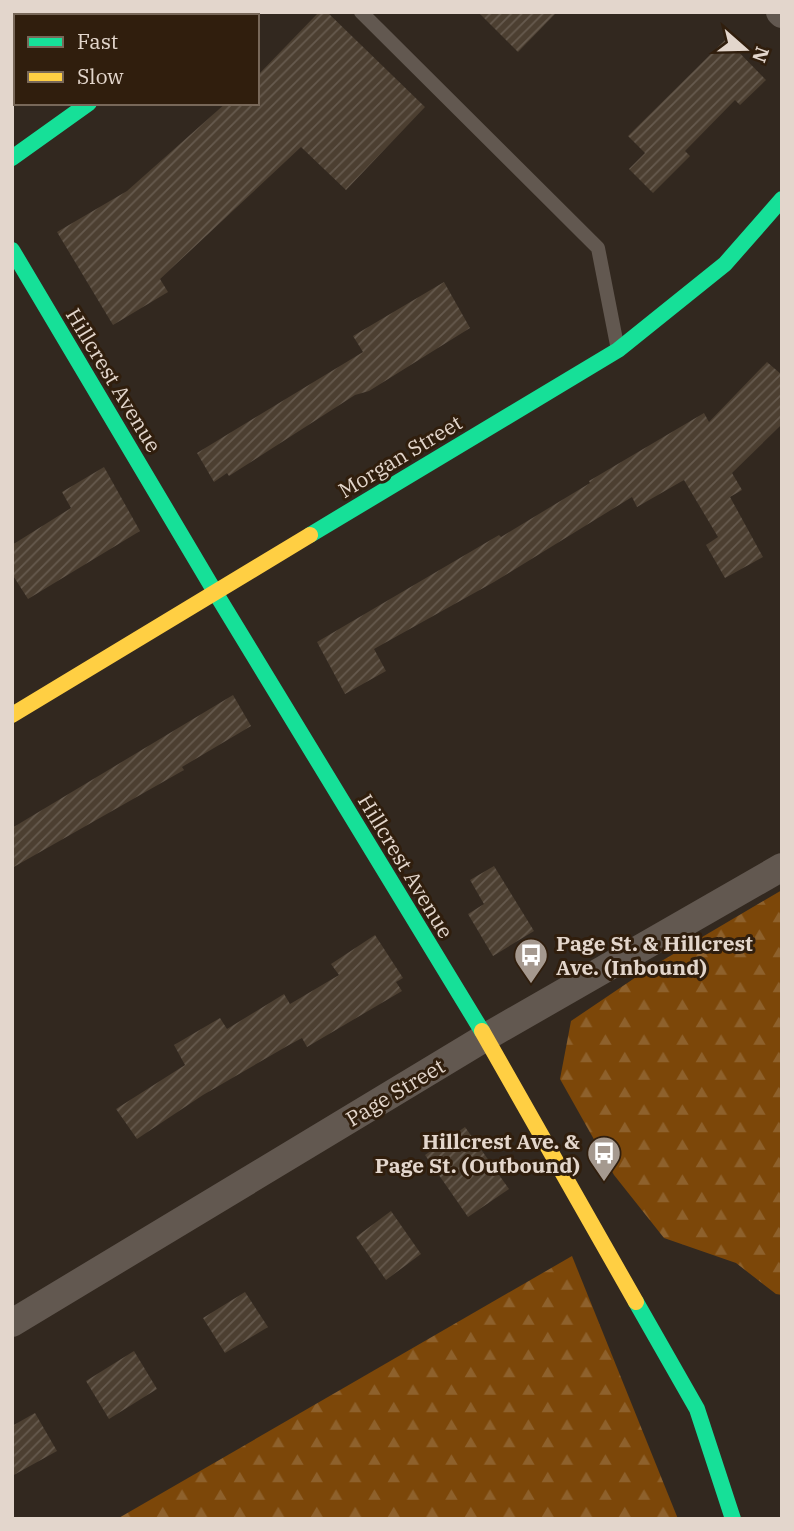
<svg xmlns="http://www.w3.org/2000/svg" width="794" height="1531" viewBox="0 0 794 1531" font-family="'IBM Plex Serif',serif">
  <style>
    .forest { fill: url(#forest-firs) }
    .building { fill: url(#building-hatch) }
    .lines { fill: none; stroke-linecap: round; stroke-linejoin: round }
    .lane { stroke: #625850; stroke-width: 14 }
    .street { stroke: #625850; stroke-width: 28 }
    .fast { stroke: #16e098; stroke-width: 16 }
    .slow { stroke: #ffcf43; stroke-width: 16 }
    .labels { text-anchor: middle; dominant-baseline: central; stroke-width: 6; stroke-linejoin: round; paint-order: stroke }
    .street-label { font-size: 21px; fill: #e3d6cc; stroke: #301e0d }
    .poi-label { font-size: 21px; font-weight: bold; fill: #e3d6cc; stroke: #301e0d; text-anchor: start }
  </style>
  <defs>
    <pattern id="forest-firs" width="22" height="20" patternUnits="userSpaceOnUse" patternTransform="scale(1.75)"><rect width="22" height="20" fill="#7c4709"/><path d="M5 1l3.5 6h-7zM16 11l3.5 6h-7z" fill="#8e612c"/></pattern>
    <pattern id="building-hatch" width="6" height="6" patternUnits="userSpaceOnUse" patternTransform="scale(1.75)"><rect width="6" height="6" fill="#4c3f31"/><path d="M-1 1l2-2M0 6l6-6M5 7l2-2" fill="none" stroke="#665a4e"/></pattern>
  </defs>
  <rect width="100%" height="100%" fill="#32281f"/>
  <g class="forest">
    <polygon points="782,890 782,1295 776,1294 736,1263 664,1238 614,1175 560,1079 571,1021 648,969"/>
    <polygon points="572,1256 678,1519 117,1519"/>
  </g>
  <g class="building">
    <polygon points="319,12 327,12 425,107 346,190 301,147 160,279 168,292 113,325 57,232 127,191 226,103 257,103 257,76"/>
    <polygon points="478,12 557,12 518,52"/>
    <polygon points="726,39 766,80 740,105 735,100 685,151 690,156 653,193 629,169 645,153 628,136"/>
    <polygon points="444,282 470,328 369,391 355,395 229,476 227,473 214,482 197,453 363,352 353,336"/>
    <polygon points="767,362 782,375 782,424 732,473 742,490 730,497 763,557 725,578 706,545 718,537 684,480 637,507 632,497 494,582 374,649 386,671 345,694 317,642 499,535 501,537 590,483 589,481 704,413 709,422"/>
    <polygon points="104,467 140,531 28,599 12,574 12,545 71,508 62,492"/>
    <polygon points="233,695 251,726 182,767 184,770 12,868 12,828"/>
    <polygon points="494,866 534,931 493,956 468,914 484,904 470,880"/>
    <polygon points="375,935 403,978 396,982 402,991 307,1047 302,1038 289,1045 203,1095 137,1139 116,1109 185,1065 174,1045 220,1018 227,1029 284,994 290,1004 339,975 331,964"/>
    <polygon points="465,1127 509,1189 468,1217 425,1155"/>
    <polygon points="391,1211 421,1254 386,1280 356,1237"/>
    <polygon points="245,1292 268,1327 225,1353 203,1318"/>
    <polygon points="134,1351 157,1389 109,1419 86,1381"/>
    <polygon points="35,1413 57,1451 12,1476 12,1426"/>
  </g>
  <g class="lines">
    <polyline class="lane" points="361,12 598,248 617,345"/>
    <g class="street">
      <polyline points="780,12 782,14"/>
      <polyline points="12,1323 486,1037 782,867"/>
    </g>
    <g class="fast">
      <polyline points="12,158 89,103"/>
      <polyline points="12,250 215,592 482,1031"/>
      <polyline points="310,535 618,350 725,264 782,199"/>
      <polyline points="636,1302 697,1409 733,1519"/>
    </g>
    <g class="slow">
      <polyline points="185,16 189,12"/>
      <polyline points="12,715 310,535"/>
      <polyline points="482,1031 636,1302"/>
    </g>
  </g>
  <defs>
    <g id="bus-pin" transform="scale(1.75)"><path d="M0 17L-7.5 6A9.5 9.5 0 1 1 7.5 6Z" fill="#a5998f" stroke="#301e0d"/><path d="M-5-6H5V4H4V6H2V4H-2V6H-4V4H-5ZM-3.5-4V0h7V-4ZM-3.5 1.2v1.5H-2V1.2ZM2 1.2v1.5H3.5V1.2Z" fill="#fff"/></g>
  </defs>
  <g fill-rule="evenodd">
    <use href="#bus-pin" x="531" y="955"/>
    <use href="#bus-pin" x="604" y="1153"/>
  </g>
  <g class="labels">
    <g class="street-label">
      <text transform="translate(114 380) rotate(59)">Hillcrest Avenue</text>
      <text transform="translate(400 456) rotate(-31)">Morgan Street</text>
      <text transform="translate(406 866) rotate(59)">Hillcrest Avenue</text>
      <text transform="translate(395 1092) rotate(-31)">Page Street</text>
    </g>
    <g class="poi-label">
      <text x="556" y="943">Page St. &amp; Hillcrest<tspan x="556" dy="24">Ave. (Inbound)</tspan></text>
      <text x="580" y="1141" text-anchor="end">Hillcrest Ave. &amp;<tspan x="580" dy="24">Page St. (Outbound)</tspan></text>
    </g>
  </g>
  <rect width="794" height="1531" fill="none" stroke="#e3d6cc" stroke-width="28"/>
  <rect x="14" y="14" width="245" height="91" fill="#301e0d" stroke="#786859" stroke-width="2"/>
  <rect x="28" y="37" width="35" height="10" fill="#16e098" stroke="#786859" stroke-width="2"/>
  <text x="77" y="49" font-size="21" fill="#e3d6cc">Fast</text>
  <rect x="28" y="72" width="35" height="10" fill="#ffcf43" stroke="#786859" stroke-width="2"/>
  <text x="77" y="84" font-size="21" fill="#e3d6cc">Slow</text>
  <g transform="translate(745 49) rotate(110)" stroke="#301e0d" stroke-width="5" paint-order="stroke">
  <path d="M0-5L12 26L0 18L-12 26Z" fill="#e3d6cc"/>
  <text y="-10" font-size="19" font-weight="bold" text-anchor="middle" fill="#e3d6cc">N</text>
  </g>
</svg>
